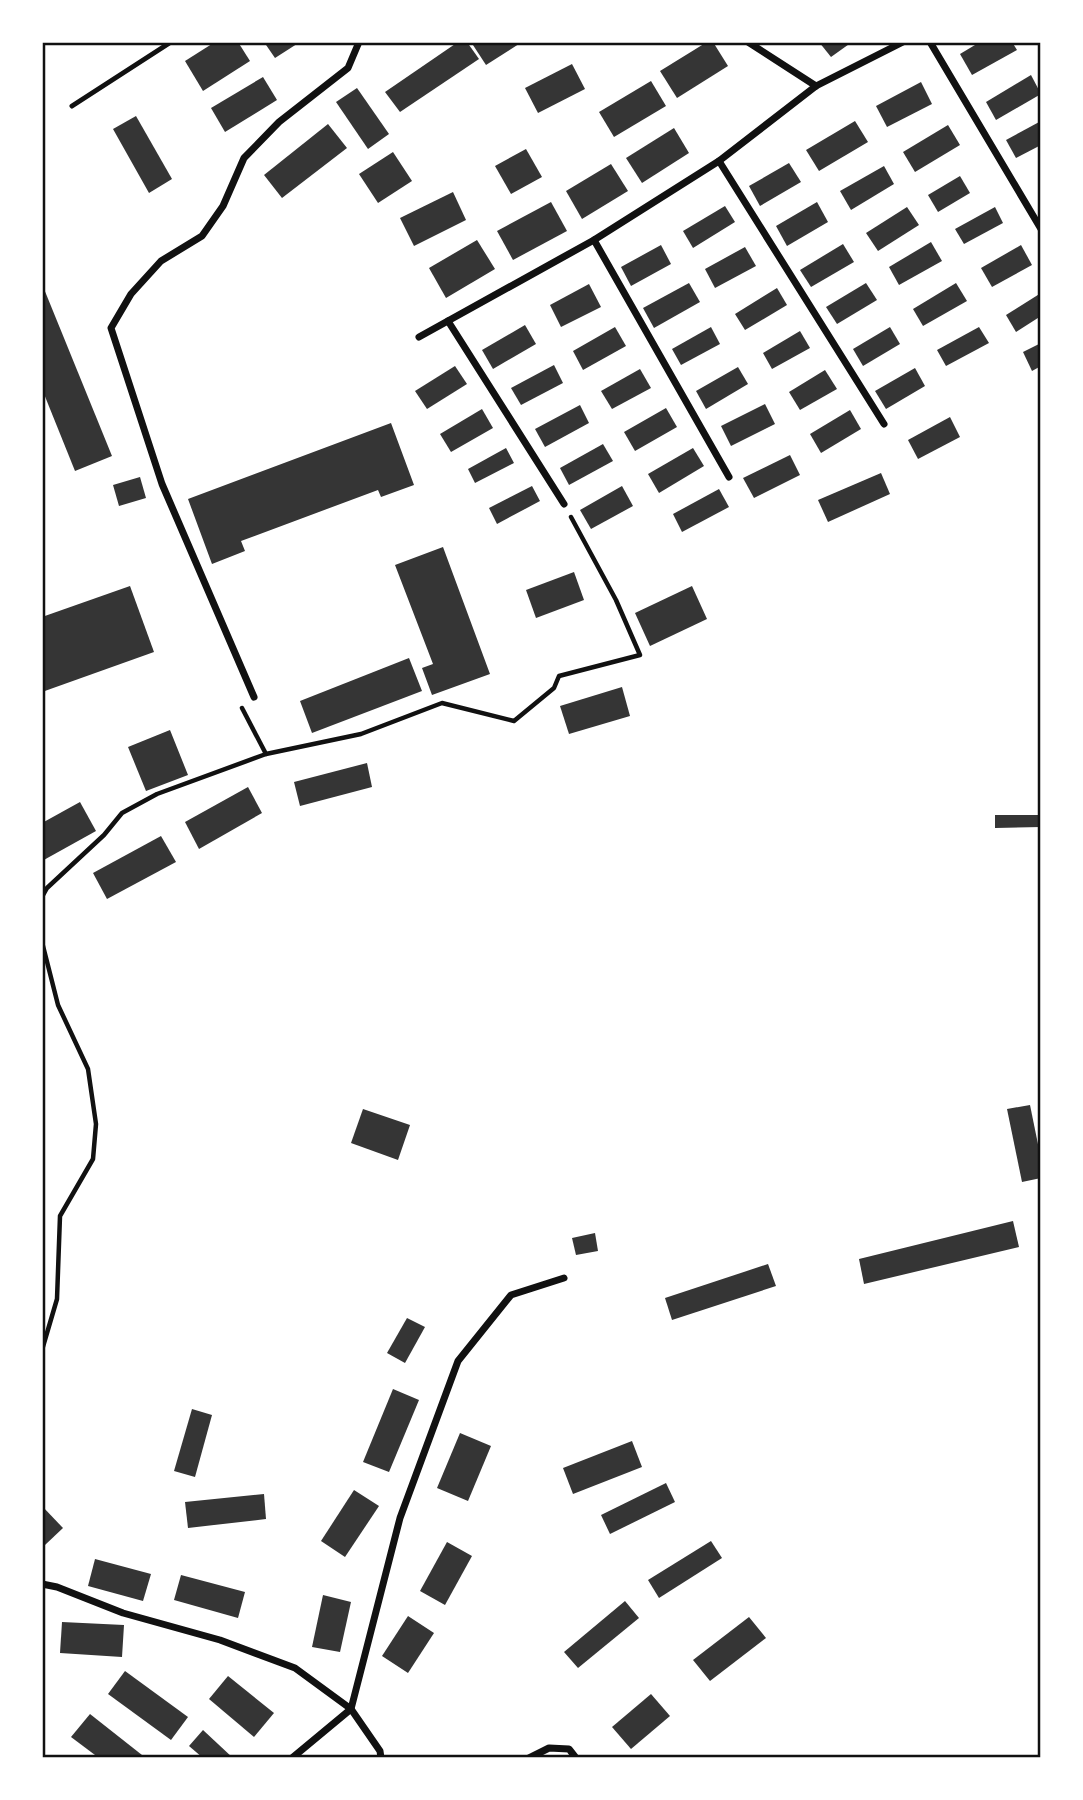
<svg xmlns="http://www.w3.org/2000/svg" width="1083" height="1800" viewBox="0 0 1083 1800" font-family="'Golos Text',sans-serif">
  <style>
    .building { fill: #353535 }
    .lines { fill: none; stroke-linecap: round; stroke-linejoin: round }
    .path { stroke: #111; stroke-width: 4.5 }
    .service { stroke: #111; stroke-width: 5 }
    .minor { stroke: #111; stroke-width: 7 }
    .neatline { fill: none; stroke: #111; stroke-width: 2.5 }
  </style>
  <rect width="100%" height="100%" fill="#fff"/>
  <g class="building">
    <polygon points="215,42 238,42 250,61 203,91 185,61"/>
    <polygon points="264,42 300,42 275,58"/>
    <polygon points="458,42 467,42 479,59 400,112 385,92"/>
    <polygon points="471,42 522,42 486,65"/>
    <polygon points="707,42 713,42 728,66 677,98 660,71"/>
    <polygon points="819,42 852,42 831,57"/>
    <polygon points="980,42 1012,42 1017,50 972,75 960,54"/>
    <polygon points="572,64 585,89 538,113 525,88"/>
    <polygon points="1031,75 1041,94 996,120 986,102"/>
    <polygon points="263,77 277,100 225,132 211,108"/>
    <polygon points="651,81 666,106 614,137 599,112"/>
    <polygon points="921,82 932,104 887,127 876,106"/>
    <polygon points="357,88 389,134 368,149 336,102"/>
    <polygon points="136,116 172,179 149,193 113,129"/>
    <polygon points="855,121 868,142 819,171 806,150"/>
    <polygon points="1041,121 1041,145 1016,158 1006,140"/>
    <polygon points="328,124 347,148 282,198 264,175"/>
    <polygon points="948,125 960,145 915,172 903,152"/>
    <polygon points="674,128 689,153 642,183 626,158"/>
    <polygon points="526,149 542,177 511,194 495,166"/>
    <polygon points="393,152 412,181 378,203 359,174"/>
    <polygon points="789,163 801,182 760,206 749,186"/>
    <polygon points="611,164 628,191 582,219 566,191"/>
    <polygon points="884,166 894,184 851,210 840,191"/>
    <polygon points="960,176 970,193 938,212 928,195"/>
    <polygon points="453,192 466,220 414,246 400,218"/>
    <polygon points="551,202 567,231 513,260 497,231"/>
    <polygon points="817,202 828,222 787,246 776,226"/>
    <polygon points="725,206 735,222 693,248 683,231"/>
    <polygon points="907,207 919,225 878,251 866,233"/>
    <polygon points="995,207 1003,223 964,244 955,229"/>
    <polygon points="477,240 495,269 446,298 429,268"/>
    <polygon points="931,242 942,261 899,285 889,267"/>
    <polygon points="843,244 854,262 811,287 800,270"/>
    <polygon points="661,245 671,264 631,286 621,267"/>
    <polygon points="1021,245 1032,265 992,287 981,268"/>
    <polygon points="745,247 756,266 715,288 705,269"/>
    <polygon points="689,283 700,302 654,328 643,308"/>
    <polygon points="866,283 877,300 837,324 826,307"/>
    <polygon points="956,283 967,301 923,326 913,309"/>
    <polygon points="42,284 112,456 75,471 42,389"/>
    <polygon points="589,284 601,307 561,327 550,305"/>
    <polygon points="777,288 787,305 745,330 735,314"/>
    <polygon points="1041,293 1041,316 1016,332 1006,315"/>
    <polygon points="525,325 536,344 493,369 482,350"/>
    <polygon points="615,327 626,346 583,370 573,351"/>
    <polygon points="711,327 720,344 681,365 672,349"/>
    <polygon points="890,327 900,344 863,366 853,349"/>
    <polygon points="979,327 989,343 946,366 937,350"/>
    <polygon points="800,331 810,348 772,369 763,353"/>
    <polygon points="1041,343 1041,366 1032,371 1023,352"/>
    <polygon points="554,365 563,383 521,405 511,388"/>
    <polygon points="455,366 467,384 427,409 415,391"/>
    <polygon points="738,367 748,384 706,409 696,391"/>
    <polygon points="915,368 925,386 886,409 875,391"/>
    <polygon points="640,369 651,388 612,409 601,391"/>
    <polygon points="825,370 837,389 800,410 789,392"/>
    <polygon points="765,404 775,424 731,446 721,426"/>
    <polygon points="580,405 589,423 545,447 535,429"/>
    <polygon points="666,408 677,427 635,451 624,432"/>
    <polygon points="482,409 493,428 451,452 440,434"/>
    <polygon points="850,410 861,429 821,453 810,434"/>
    <polygon points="950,417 960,437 918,459 908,440"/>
    <polygon points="391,423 414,485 381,497 378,490 241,541 245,551 212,564 188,499"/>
    <polygon points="603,444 613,461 569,485 560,468"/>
    <polygon points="506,448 514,463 475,483 468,469"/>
    <polygon points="693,448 704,466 659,493 648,474"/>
    <polygon points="790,455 800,475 754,498 743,478"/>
    <polygon points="881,473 890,494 828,522 818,500"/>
    <polygon points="140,477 146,498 119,506 113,485"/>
    <polygon points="532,486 540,501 497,524 489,508"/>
    <polygon points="622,486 633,506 591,529 580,510"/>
    <polygon points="719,489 729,507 682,532 673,514"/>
    <polygon points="443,547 490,674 432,695 422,668 433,664 395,565"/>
    <polygon points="574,572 584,600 536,618 526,590"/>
    <polygon points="130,586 154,652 42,692 42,617"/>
    <polygon points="692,586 707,619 650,646 635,613"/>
    <polygon points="409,658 422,691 312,733 300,701"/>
    <polygon points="622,687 630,716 569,734 560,706"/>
    <polygon points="170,730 188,775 146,791 128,747"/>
    <polygon points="367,763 372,787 300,806 294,782"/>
    <polygon points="248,787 262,813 199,849 185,822"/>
    <polygon points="80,802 96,831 42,861 42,823"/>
    <polygon points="995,815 1041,815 1041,827 995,828"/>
    <polygon points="161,836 176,862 107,899 93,873"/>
    <polygon points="1030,1105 1041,1159 1041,1178 1022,1182 1007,1109"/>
    <polygon points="363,1109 410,1125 398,1160 351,1143"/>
    <polygon points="1013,1221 1019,1247 864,1284 859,1259"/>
    <polygon points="595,1233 598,1251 576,1255 572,1238"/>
    <polygon points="768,1264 776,1286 672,1320 665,1298"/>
    <polygon points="407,1318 425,1327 405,1363 387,1353"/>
    <polygon points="393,1389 419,1400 389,1472 363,1462"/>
    <polygon points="192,1409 212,1415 195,1477 174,1471"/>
    <polygon points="460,1433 491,1446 468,1501 437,1488"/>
    <polygon points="632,1441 642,1467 573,1494 563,1468"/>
    <polygon points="666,1483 675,1502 610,1534 601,1515"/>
    <polygon points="354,1490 379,1506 345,1557 321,1541"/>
    <polygon points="264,1494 266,1519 188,1528 185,1502"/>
    <polygon points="42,1506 63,1528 45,1545 42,1543"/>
    <polygon points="711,1541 722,1558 659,1598 648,1580"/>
    <polygon points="447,1542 472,1556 445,1605 420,1591"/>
    <polygon points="95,1559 151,1574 143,1601 88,1586"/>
    <polygon points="181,1575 245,1592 238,1618 174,1600"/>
    <polygon points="323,1595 351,1602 340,1652 312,1647"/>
    <polygon points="625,1601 639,1618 578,1668 564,1652"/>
    <polygon points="408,1616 434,1633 408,1673 382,1656"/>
    <polygon points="749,1617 766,1638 710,1681 693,1660"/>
    <polygon points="62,1622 124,1625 122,1657 60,1653"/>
    <polygon points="125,1671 188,1717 171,1740 108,1694"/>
    <polygon points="228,1676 274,1713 254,1737 209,1699"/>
    <polygon points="651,1694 670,1716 631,1749 612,1727"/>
    <polygon points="90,1714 142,1755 140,1758 99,1758 71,1737"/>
    <polygon points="203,1730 233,1758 203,1758 189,1746"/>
  </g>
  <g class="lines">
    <g class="path">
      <polyline points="242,708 266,754"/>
      <polyline points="42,897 47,888 104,835 122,813 157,794 266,754 361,734 442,703 514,721 554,688 559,676 640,655 616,600 571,517"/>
      <polyline points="42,942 58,1005 88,1069 96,1124 93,1159 60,1216 57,1299 42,1350"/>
    </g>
    <polyline class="service" points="72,106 171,42"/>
    <g class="minor">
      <polyline points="748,42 816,86"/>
      <polyline points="930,42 1041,229"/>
      <polyline points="719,161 884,424"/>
      <polyline points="594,240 729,477"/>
      <polyline points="448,321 564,504"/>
      <polyline points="419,337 594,240 719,161 816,86 903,42"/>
      <polyline points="254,697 162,484 111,328 131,294 161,261 202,236 223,206 244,158 279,122 348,68 359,42"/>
      <polyline points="42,1584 57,1587 123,1613 220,1640 295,1668 351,1709 380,1751 381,1758"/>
      <polyline points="292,1758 351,1709 400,1518 458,1361 511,1295 564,1278"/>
      <polyline points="529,1758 549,1748 569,1749 576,1758"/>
    </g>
  </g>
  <rect width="1083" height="1800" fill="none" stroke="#ffffff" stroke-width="88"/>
  <rect x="44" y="44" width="995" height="1712" class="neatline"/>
</svg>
